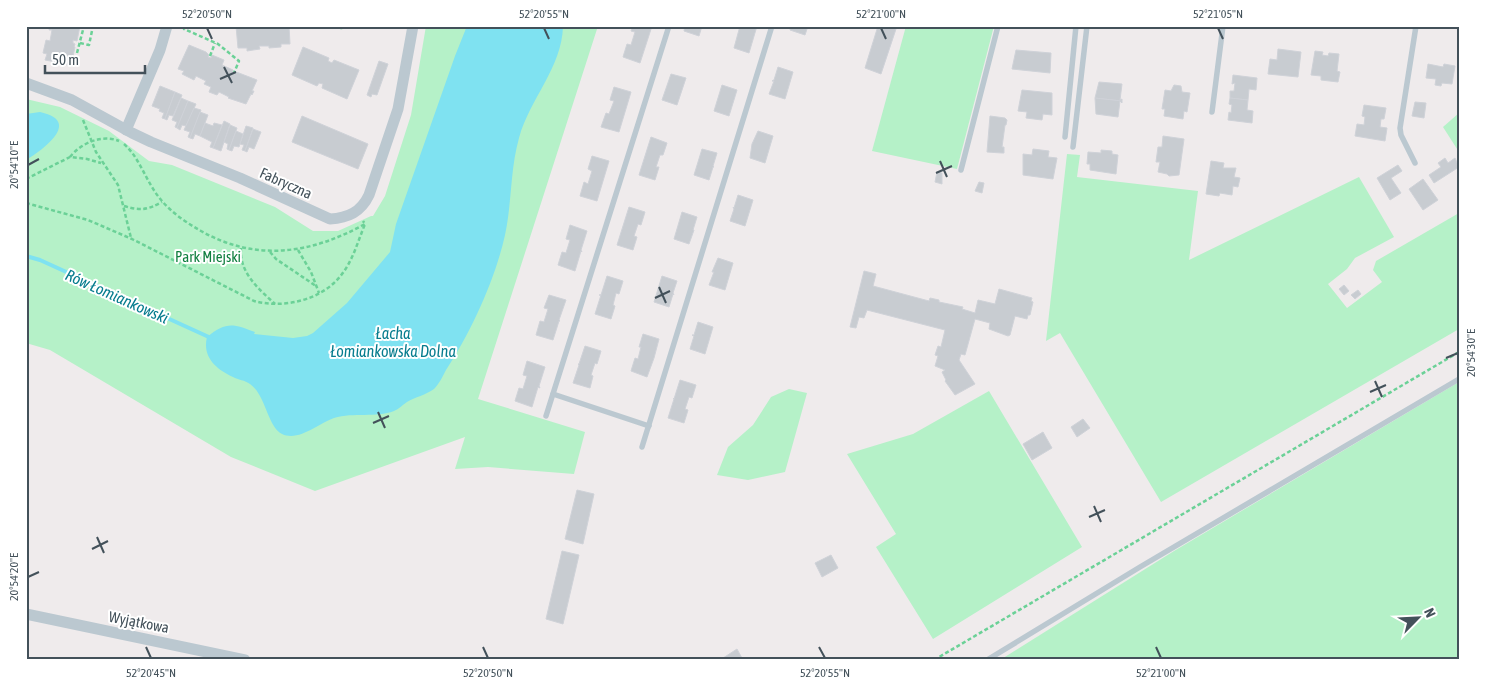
<svg xmlns="http://www.w3.org/2000/svg" width="1485" height="686" viewBox="0 0 1485 686" font-family="'Asap Condensed',sans-serif">
  <style>
    .green { fill: #b5f1c8 }
    .water { fill: #7fe2f1 }
    .lines { fill: none; stroke-linecap: round; stroke-linejoin: round }
    .stream { stroke: #7fe2f1; stroke-width: 4 }
    .building { fill: #c8ccd1; stroke: #cfd2d8 }
    .path { stroke: #6bd197; stroke-width: 2.5; stroke-dasharray: 4 2.5; stroke-linecap: butt }
    .lane { stroke: #bbc8d0; stroke-width: 5.5 }
    .street { stroke: #bbc8d0; stroke-width: 11 }
    .ticks { fill: none; stroke: #43515a; stroke-width: 2 }
    .labels { text-anchor: middle; dominant-baseline: central; stroke-width: 4; stroke-linejoin: round; paint-order: stroke }
    .street-label { font-size: 15px; fill: #43515a; stroke: #fff }
    .park-label { font-size: 15px; fill: #107f3f; stroke: #fff }
    .water-label { font-size: 16px; font-style: italic; fill: #067c8e; stroke: #fff }
    .neatline { fill: none; stroke: #43515a; stroke-width: 2 }
    .ticks-label { font-size: 12px; text-anchor: middle; fill: #43515a }
  </style>
  <rect width="100%" height="100%" fill="#efebec"/>
  <g class="green">
    <polygon points="426,26 598,26 478,399 585,432 574,474 488,467 455,469 465,437 315,491 231,457 50,350 26,343 26,99 60,107 109,131 149,161 172,165 275,207 313,231 338,231 371,216 373,216 385,196 411,115"/>
    <polygon points="906,26 994,26 957,169 872,151"/>
    <polygon points="1459,113 1459,152 1443,127"/>
    <polygon points="1067,154 1080,155 1077,177 1198,191 1189,260 1359,177 1394,237 1355,258 1347,269 1328,284 1347,308 1382,282 1373,270 1376,261 1459,213 1459,329 1161,502 1060,333 1046,341"/>
    <polygon points="1459,382 1459,660 1000,660 1174,551"/>
    <polygon points="789,389 807,393 785,472 748,480 717,475 728,447 753,425 771,397"/>
    <polygon points="989,391 1082,547 933,639 876,547 896,534 847,454 913,434"/>
  </g>
  <g class="water">
    <path d="M 467,26 L 563,26 C 562,68 530,98 519,138 C 510,170 512,203 505,235 C 495,280 471,332 446,370 C 443,376 439,384 434,389 C 426,395 415,397 407,402 C 402,405 399,409 394,411 C 376,418 354,412 334,418 C 319,423 299,442 282,434 C 267,426 266,395 250,384 C 245,380 238,380 233,377 C 216,369 202,357 207,337 C 226,321 234,324 255,332 L 254,334 L 293,338 L 307,336 L 313,333 L 347,303 L 390,252 L 396,224 L 455,56 Z"/>
    <path d="M 40,112 C 82,121 44,149 26,160 L 26,114 Z"/>
  </g>
  <g class="lines">
    <polyline class="stream" points="26,256 40,260 211,338"/>
  </g>
  <g class="building">
    <polygon points="50,26 80,26 77,41 73,40 73,43 75,44 74,47 75,47 71,66 60,63 60,65 56,64 56,62 45,60 47,54 43,53 46,40 50,41 52,30 49,30"/>
    <polygon points="236,26 289,26 290,44 281,44 281,47 269,48 269,46 259,46 260,49 247,51 247,48 238,48"/>
    <polygon points="633,26 652,26 640,63 623,57 627,44 631,45 635,32 631,31"/>
    <polygon points="685,26 702,26 699,36 684,31"/>
    <polygon points="740,26 757,26 749,53 734,48"/>
    <polygon points="791,26 808,26 805,35 790,30"/>
    <polygon points="878,26 897,26 881,74 865,68"/>
    <polygon points="189,45 206,52 209,55 208,57 211,58 212,55 224,60 222,65 233,70 232,73 235,74 236,72 239,73 257,80 252,91 254,91 252,95 251,94 246,104 228,98 229,97 219,92 217,95 209,92 211,87 204,84 206,81 196,76 194,80 182,74 184,71 178,69"/>
    <polygon points="303,47 329,58 328,61 332,63 334,60 359,70 347,99 322,88 323,84 319,83 317,86 292,75"/>
    <polygon points="1278,49 1301,52 1298,77 1268,74 1270,59 1277,60"/>
    <polygon points="1016,50 1051,53 1050,73 1012,69"/>
    <polygon points="1315,51 1323,52 1322,55 1328,56 1329,53 1339,54 1337,71 1340,72 1338,82 1321,80 1321,76 1311,75"/>
    <polygon points="379,61 388,64 377,95 372,94 371,97 367,95"/>
    <polygon points="1428,64 1443,67 1444,64 1455,66 1452,84 1442,83 1441,86 1435,85 1436,79 1426,78"/>
    <polygon points="778,67 793,72 785,99 769,94 774,81 772,81 774,80"/>
    <polygon points="671,74 686,78 677,105 662,100"/>
    <polygon points="1233,75 1257,78 1256,90 1249,89 1248,100 1230,98 1230,91 1234,91 1235,83 1232,84"/>
    <polygon points="1099,82 1122,84 1120,100 1122,99 1122,101 1095,98"/>
    <polygon points="722,85 737,90 729,116 714,111"/>
    <polygon points="1174,85 1181,86 1182,92 1190,93 1187,112 1184,111 1183,119 1164,116 1165,109 1162,109 1165,90 1171,91"/>
    <polygon points="160,86 175,92 165,119 162,118 164,113 159,111 160,109 152,106"/>
    <polygon points="614,87 631,92 619,132 601,127 606,113 609,114 614,101 610,100"/>
    <polygon points="1022,90 1052,93 1052,115 1043,114 1042,120 1026,118 1027,112 1018,111"/>
    <polygon points="175,92 182,95 173,116 169,115 167,120 165,119"/>
    <polygon points="181,98 188,101 177,128 175,127 177,122 172,120"/>
    <polygon points="1095,98 1122,101 1122,103 1120,101 1118,117 1096,114"/>
    <polygon points="1230,98 1248,100 1247,110 1253,111 1252,123 1228,120 1229,112 1231,113 1232,105 1229,104"/>
    <polygon points="188,101 196,104 186,126 182,125 180,130 177,128"/>
    <polygon points="1415,102 1426,103 1424,118 1412,116"/>
    <polygon points="1364,105 1386,108 1384,119 1381,119 1380,127 1387,128 1385,141 1355,136 1357,124 1364,125 1365,117 1362,116"/>
    <polygon points="194,108 201,110 190,138 188,137 190,132 184,130"/>
    <polygon points="200,112 208,115 200,136 195,134 193,139 190,138"/>
    <polygon points="302,116 368,144 358,169 292,142"/>
    <polygon points="990,116 1005,118 1007,120 1006,125 1005,125 1002,147 1004,147 1004,153 1002,153 987,152"/>
    <polygon points="224,121 230,124 221,151 213,148"/>
    <polygon points="205,123 213,126 214,123 222,125 213,148 210,147 212,142 200,136"/>
    <polygon points="230,125 237,128 229,150 227,149 228,144 224,142"/>
    <polygon points="246,126 253,128 245,151 242,150 244,145 240,144"/>
    <polygon points="253,129 261,132 254,149 249,147 247,152 245,151"/>
    <polygon points="236,131 243,134 239,147 234,146 232,151 229,150"/>
    <polygon points="758,131 773,136 765,163 750,158 752,144"/>
    <polygon points="1163,136 1184,139 1179,175 1169,176 1167,174 1158,172 1160,162 1156,162 1158,147 1162,147"/>
    <polygon points="651,137 667,143 663,155 660,155 656,167 659,167 655,180 639,175"/>
    <polygon points="702,149 717,153 713,166 714,167 713,167 709,180 694,175"/>
    <polygon points="1033,149 1049,151 1048,157 1057,158 1053,179 1023,175 1023,154 1032,155"/>
    <polygon points="1101,150 1112,151 1112,154 1118,155 1116,174 1090,170 1090,164 1087,164 1088,152 1101,153"/>
    <polygon points="592,156 609,161 597,201 580,196 584,182 588,184 592,171 588,169"/>
    <polygon points="1445,158 1448,163 1455,158 1459,167 1434,183 1429,175 1441,167 1438,163"/>
    <polygon points="1211,161 1224,163 1223,168 1236,168 1234,177 1240,178 1238,187 1233,186 1232,195 1220,193 1219,196 1206,194"/>
    <polygon points="1398,165 1402,171 1391,178 1401,193 1390,200 1377,178"/>
    <polygon points="937,172 942,173 942,184 935,182"/>
    <polygon points="1423,179 1438,200 1423,210 1409,189"/>
    <polygon points="979,182 984,183 982,193 975,191"/>
    <polygon points="738,195 753,200 745,226 730,221 734,209 733,207 734,208"/>
    <polygon points="629,207 645,212 641,225 638,224 634,236 637,237 633,250 617,245"/>
    <polygon points="682,212 697,217 693,230 694,230 689,244 674,239"/>
    <polygon points="570,225 587,231 581,250 582,252 581,251 575,271 558,265 562,252 566,253 570,240 566,239"/>
    <polygon points="718,258 733,263 725,290 709,285 714,272 712,272"/>
    <polygon points="864,271 876,274 873,286 929,301 930,298 939,300 939,302 963,307 962,309 975,313 978,300 995,304 999,289 1032,298 1031,301 1033,302 1030,315 1028,315 1027,319 1015,316 1010,335 1008,336 989,329 990,323 975,319 965,355 961,354 959,360 975,384 955,395 945,381 946,380 942,372 945,370 935,366 938,356 935,355 938,346 941,347 945,330 867,310 864,318 859,317 856,328 850,327"/>
    <polygon points="607,276 623,281 619,294 616,293 613,305 615,306 611,319 595,314 601,295 599,295 601,295"/>
    <polygon points="662,276 677,281 673,293 674,295 673,294 669,307 654,302"/>
    <polygon points="1344,285 1349,291 1344,295 1339,289"/>
    <polygon points="1358,290 1361,294 1355,299 1351,295"/>
    <polygon points="549,295 566,300 559,320 560,321 559,321 553,340 536,335 540,321 544,322 548,309 544,308"/>
    <polygon points="698,322 713,327 705,354 690,349 694,336 692,335 694,335"/>
    <polygon points="643,334 659,339 654,358 647,377 631,371 635,358 638,359 641,347 639,347"/>
    <polygon points="585,346 601,351 597,364 595,363 591,375 593,376 590,388 573,383 579,365 578,364 579,364"/>
    <polygon points="527,361 545,367 539,386 540,388 538,387 532,407 515,401 519,388 523,389 527,376 523,375"/>
    <polygon points="680,380 696,385 692,398 689,397 685,409 688,410 684,423 668,418 674,399 673,398 674,399"/>
    <polygon points="1083,419 1090,428 1077,437 1071,427"/>
    <polygon points="1043,432 1052,448 1032,460 1023,444"/>
    <polygon points="577,490 594,494 583,544 565,539"/>
    <polygon points="562,551 579,555 563,624 546,619"/>
    <polygon points="831,555 838,568 822,577 815,563"/>
    <polygon points="737,649 743,660 720,660"/>
  </g>
  <g class="lines">
    <g class="path">
      <polyline points="185,26 184,29 218,44 239,61 234,73"/>
      <polyline points="339,26 341,28 357,27"/>
      <polyline points="80,43 89,45 93,26"/>
      <polyline points="77,53 84,26"/>
      <polyline points="210,56 215,43"/>
      <polyline points="83,120 96,152 118,185 131,238"/>
      <path d="M 124,144 C 141,159 146,183 162,201 C 172,213 187,223 201,231 C 256,262 311,254 365,224"/>
      <path d="M 70,157 C 81,143 102,134 119,141"/>
      <polyline points="26,179 70,157 87,159 101,163"/>
      <path d="M 26,203 L 88,220 L 132,239 L 254,301 C 284,309 323,300 342,274 C 353,260 358,241 365,224 L 363,221"/>
      <path d="M 124,206 C 141,211 147,210 162,202"/>
      <path d="M 241,248 C 239,273 259,289 275,304"/>
      <polyline points="298,250 311,272 319,293"/>
      <polyline points="270,252 276,259 316,286"/>
      <polyline points="934,660 1459,352"/>
    </g>
    <g class="lane">
      <polyline points="1212,112 1223,26"/>
      <polyline points="1065,137 1076,26"/>
      <polyline points="1073,147 1087,26"/>
      <polyline points="1415,163 1401,135 1400,128 1416,26"/>
      <polyline points="961,170 998,26"/>
      <polyline points="553,394 649,426"/>
      <polyline points="546,416 669,26"/>
      <polyline points="642,447 772,26"/>
      <polyline points="987,660 1140,567 1459,379"/>
    </g>
    <g class="street">
      <path d="M 26,83 L 72,100 L 132,133 L 151,142 L 240,178 L 330,219 C 348,218 361,212 369,195 L 398,109 L 413,26"/>
      <polyline points="126,130 160,50 167,26"/>
      <polyline points="26,614 245,660"/>
    </g>
  </g>
  <path class="ticks" d="M 207,28 L 212,39M 544,28 L 549,39M 881,28 L 886,39M 1218,28 L 1223,39M 224,67 L 232,83M 220,79 L 236,72M 940,161 L 947,177M 28,165 L 39,159M 936,173 L 952,166M 659,287 L 666,303M 655,298 L 670,291M 1446,358 L 1458,353M 1375,381 L 1382,397M 1370,392 L 1386,385M 378,412 L 385,428M 373,423 L 389,416M 1094,506 L 1101,522M 1089,517 L 1105,510M 97,537 L 104,553M 92,549 L 108,541M 28,577 L 39,572M 146,647 L 151,658M 483,647 L 488,658M 819,647 L 825,658M 1156,647 L 1161,658"/>
  <g class="labels">
    <g class="street-label">
      <text transform="translate(286 183) rotate(24)">Fabryczna</text>
      <text transform="translate(139 622) rotate(11)">Wyjątkowa</text>
    </g>
    <g class="park-label">
      <text x="208" y="256">Park Miejski</text>
    </g>
    <g class="water-label">
      <text transform="translate(117 296) rotate(24)">Rów Łomiankowski</text>
      <text x="393" y="333">Łacha<tspan x="393" dy="18">Łomiankowska Dolna</tspan></text>
    </g>
  </g>
  <rect width="1485" height="686" fill="none" stroke="#ffffff" stroke-width="55"/>
  <g transform="translate(1418 618) rotate(66)" stroke="#ffffff" stroke-width="4" paint-order="stroke">
  <path d="M0-4L9 19L0 12L-9 19Z" fill="#43515a"/>
  <text y="-8" font-size="14" font-weight="bold" text-anchor="middle" fill="#43515a">N</text>
  </g>
  <path d="M45 65v8h100v-8" fill="none" stroke="#43515a" stroke-width="2.5"/>
  <text x="52" y="65" font-size="15" fill="#43515a" stroke="#ffffff" stroke-width="4" paint-order="stroke">50 m</text>
  <rect x="28" y="28" width="1430" height="630" class="neatline"/>
  <g class="ticks-label">
    <text x="207" y="18">52°20'50"N</text>
    <text x="544" y="18">52°20'55"N</text>
    <text x="881" y="18">52°21'00"N</text>
    <text x="1218" y="18">52°21'05"N</text>
    <text transform="translate(14 165) rotate(-90)" y="4">20°54'10"E</text>
    <text transform="translate(1471 353) rotate(-90)" y="4">20°54'30"E</text>
    <text transform="translate(14 577) rotate(-90)" y="4">20°54'20"E</text>
    <text x="151" y="677">52°20'45"N</text>
    <text x="488" y="677">52°20'50"N</text>
    <text x="825" y="677">52°20'55"N</text>
    <text x="1161" y="677">52°21'00"N</text>
  </g>
</svg>
